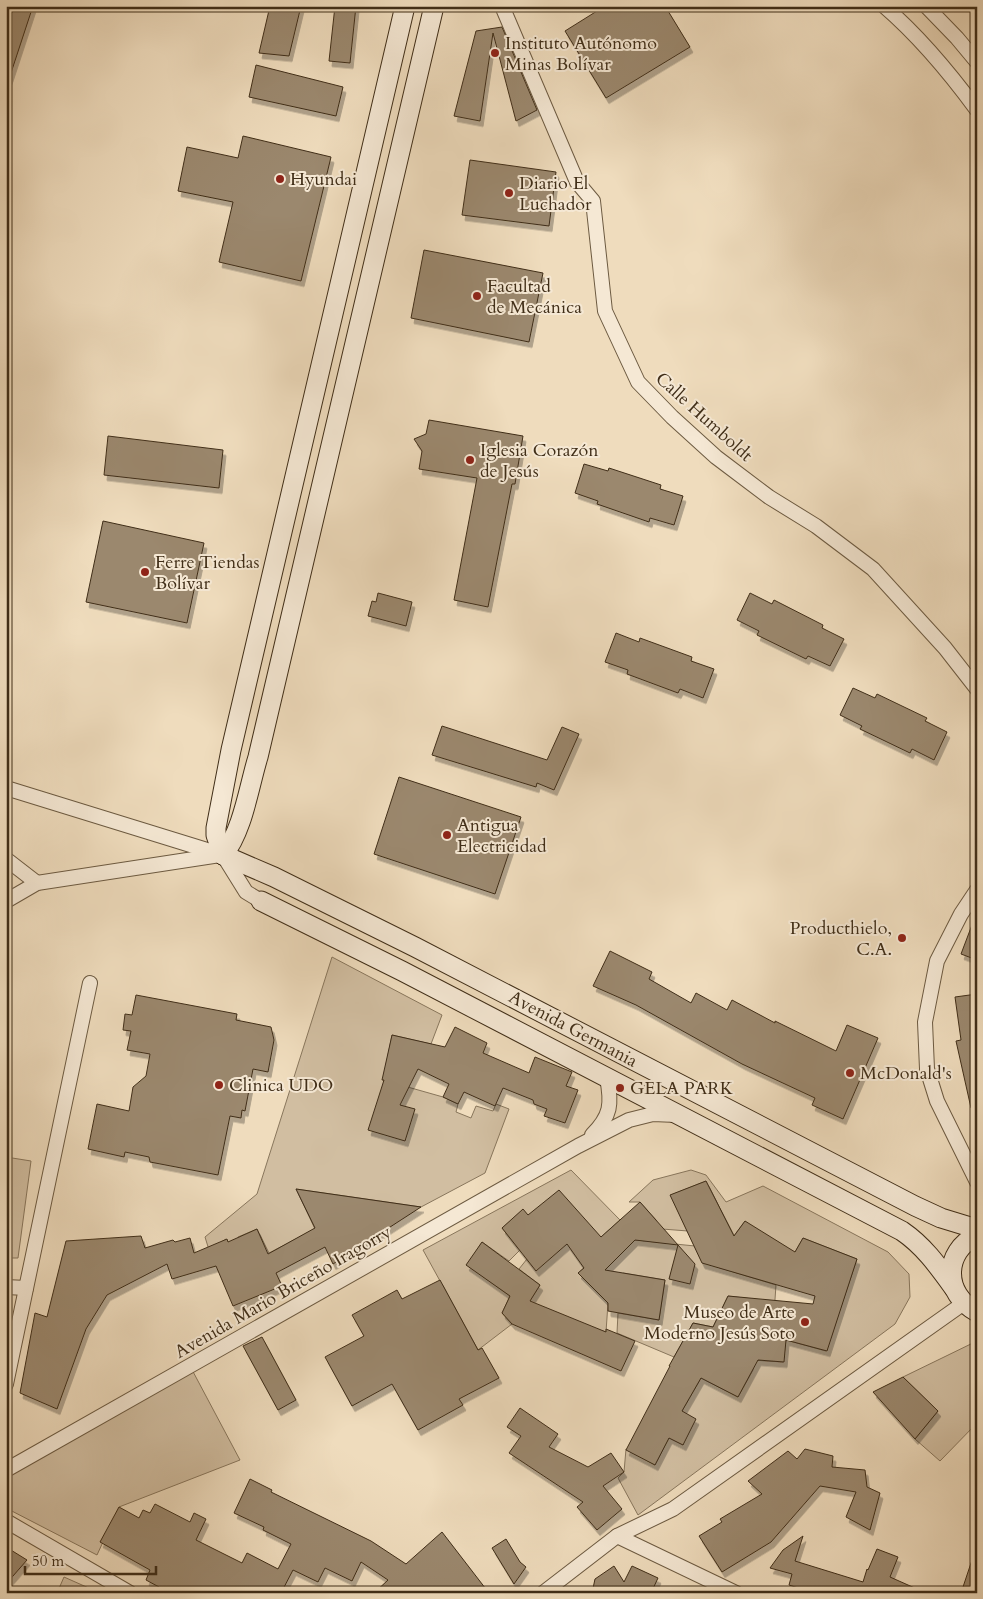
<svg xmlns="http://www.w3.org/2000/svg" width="983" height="1599" viewBox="0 0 983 1599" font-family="Cardo,serif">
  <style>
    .green { fill: #d1bea1; stroke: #88765c }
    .building { fill: #9b886e; stroke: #402e18; filter: url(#shadow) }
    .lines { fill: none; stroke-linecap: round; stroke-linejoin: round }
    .street-casing { stroke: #6c5a41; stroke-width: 16 }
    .secondary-casing { stroke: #402e18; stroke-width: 21 }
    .street { stroke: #f5e8d4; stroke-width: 14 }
    .secondary { stroke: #f5e8d4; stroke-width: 19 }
    .poi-dot { fill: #8f2418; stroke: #f5e8d4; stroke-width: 2 }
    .labels { text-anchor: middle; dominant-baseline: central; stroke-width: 4; stroke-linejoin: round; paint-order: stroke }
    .poi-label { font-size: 18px; fill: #402e18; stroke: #f5e8d4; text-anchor: start }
    .street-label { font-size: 18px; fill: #402e18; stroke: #f5e8d4 }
  </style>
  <defs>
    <filter id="shadow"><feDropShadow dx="3" dy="5.5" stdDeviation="0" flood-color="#0004"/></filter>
  </defs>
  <rect width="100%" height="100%" fill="#efdcbd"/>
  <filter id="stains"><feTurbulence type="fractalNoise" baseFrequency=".004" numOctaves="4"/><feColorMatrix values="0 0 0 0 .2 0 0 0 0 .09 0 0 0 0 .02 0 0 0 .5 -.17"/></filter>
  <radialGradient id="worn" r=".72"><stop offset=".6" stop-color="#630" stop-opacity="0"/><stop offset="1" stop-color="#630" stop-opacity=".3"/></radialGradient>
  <g class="green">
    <polygon points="332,957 442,1015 431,1044 392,1035 383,1080 443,1097 458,1104 456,1112 471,1118 476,1106 493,1111 496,1104 509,1109 485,1173 421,1207 296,1189 315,1229 269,1253 257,1229 238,1237 241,1244 231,1249 226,1239 209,1250 205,1237 257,1194"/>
    <polygon points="6,1157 31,1161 18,1258 6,1258"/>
    <polygon points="571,1170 620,1220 601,1237 547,1237 523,1210 502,1228 520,1250 509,1261 482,1242 467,1265 510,1296 502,1313 512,1324 478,1350 423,1250"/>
    <polygon points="691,1170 706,1175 726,1202 763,1186 888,1252 909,1274 910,1297 895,1324 638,1515 618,1478 624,1472 626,1449 655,1465 669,1438 683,1445 682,1411 701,1378 738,1397 753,1370 752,1360 783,1362 786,1340 826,1351 857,1259 803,1238 786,1268 745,1221 727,1245 717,1267 776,1285 773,1328 753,1299 728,1296 713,1327 693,1323 674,1357 617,1333 618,1313 659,1320 665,1280 623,1273 620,1297 598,1276 635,1240 695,1246 696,1250 733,1234 706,1181 671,1195 688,1231 649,1228 657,1221 640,1202 629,1202 653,1180"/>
    <polygon points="563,1239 586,1266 578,1273 608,1303 606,1332 526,1307 540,1285 519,1269 527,1259"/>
    <polygon points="977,1341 977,1423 940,1461 915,1439 938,1411 903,1377"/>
    <polygon points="190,1366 240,1460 119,1507 97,1555 6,1508 6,1474"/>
    <polygon points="64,1577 100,1593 57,1593"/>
  </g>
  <g class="building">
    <polygon points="6,6 33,6 9,79 6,79"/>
    <polygon points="270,6 301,6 289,56 259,53"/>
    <polygon points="335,6 356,6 350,63 329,61"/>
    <polygon points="605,6 665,6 690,47 606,98 565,31"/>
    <polygon points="502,27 537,110 516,121 493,33 480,121 454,116 476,31"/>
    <polygon points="256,65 343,87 336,116 249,97"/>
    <polygon points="243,136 331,157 301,281 219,262 233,202 178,191 187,147 238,158"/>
    <polygon points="470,160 556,172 549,226 462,215"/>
    <polygon points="424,250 543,273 529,342 411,318"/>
    <polygon points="429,420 523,436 515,484 512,484 488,607 454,600 477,478 419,469 422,451 414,439 426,434"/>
    <polygon points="108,436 223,450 219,488 104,475"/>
    <polygon points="584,464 608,471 609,468 661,485 660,489 683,496 674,525 650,518 649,522 597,504 598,501 575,493"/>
    <polygon points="103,521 204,543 187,623 86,602"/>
    <polygon points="378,593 412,602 406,626 368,616 372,601 376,602"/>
    <polygon points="750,593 772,604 774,600 823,625 822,628 844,639 830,666 808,656 806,659 757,635 759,631 737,620"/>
    <polygon points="616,633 639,642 640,638 692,657 691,661 714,669 703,698 680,689 678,693 627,674 628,670 605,662"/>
    <polygon points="853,688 875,698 877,694 927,718 925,721 947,732 934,760 912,749 910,753 860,729 862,726 840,715"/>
    <polygon points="442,726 547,760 562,727 579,734 554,790 537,783 536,787 432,755"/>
    <polygon points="399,777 521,817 495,894 374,854"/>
    <polygon points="975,917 977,918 977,960 961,954"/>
    <polygon points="610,951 652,972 649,979 691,1003 696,993 727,1010 732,1000 775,1023 775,1021 836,1051 847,1025 878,1038 843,1119 812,1105 815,1098 742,1064 636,1005 593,986"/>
    <polygon points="977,994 977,1107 971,1108 956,1041 961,1040 955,997"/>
    <polygon points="136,995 237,1014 236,1020 271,1027 274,1040 268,1072 253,1069 245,1111 242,1110 241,1118 230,1116 218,1175 150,1162 149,1157 125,1152 124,1157 88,1149 97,1104 129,1111 133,1087 146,1076 150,1054 127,1050 131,1031 123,1030 125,1014 132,1015"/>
    <polygon points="455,1027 487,1043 483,1053 529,1073 535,1057 572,1072 566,1086 578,1090 565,1123 544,1116 547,1109 534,1104 533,1100 503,1088 495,1106 464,1092 458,1104 443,1097 449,1084 418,1069 400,1105 415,1109 405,1141 368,1130 384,1080 382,1080 392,1035 445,1047"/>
    <polygon points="706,1181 734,1236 745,1221 795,1252 803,1238 857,1259 827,1351 786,1340 784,1362 758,1360 738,1397 701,1378 682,1411 696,1419 683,1445 669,1438 655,1465 626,1450 670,1366 669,1366 693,1323 713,1327 728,1296 813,1304 815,1296 702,1263 670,1195"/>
    <polygon points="296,1189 421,1207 333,1264 325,1247 276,1273 282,1286 233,1306 216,1266 172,1279 167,1264 107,1295 86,1329 57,1409 20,1393 35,1313 47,1317 66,1241 141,1236 145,1248 173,1240 175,1242 190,1238 194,1253 227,1239 228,1242 257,1229 268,1254 315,1228"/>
    <polygon points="559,1190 601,1237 640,1202 678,1245 635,1240 605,1270 665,1280 659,1320 608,1311 608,1303 578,1273 584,1268 567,1244 536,1271 502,1228 523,1209 528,1215"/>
    <polygon points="482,1242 540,1285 530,1301 606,1332 606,1329 635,1341 621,1371 512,1324 502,1313 510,1296 466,1265"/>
    <polygon points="678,1245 695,1264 690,1284 669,1279"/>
    <polygon points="440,1280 478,1350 482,1348 499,1378 459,1399 463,1405 418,1430 392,1384 352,1406 325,1357 364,1336 352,1315 397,1290 402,1299"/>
    <polygon points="262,1337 296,1400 278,1410 243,1346"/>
    <polygon points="903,1377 938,1411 915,1439 873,1392"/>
    <polygon points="520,1408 558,1434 549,1447 588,1467 611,1453 624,1472 603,1486 622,1509 597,1530 577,1507 583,1502 509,1453 521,1436 507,1427"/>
    <polygon points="805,1449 833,1456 832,1467 865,1470 867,1487 880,1493 870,1530 846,1517 856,1492 820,1486 771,1542 722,1572 699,1536 722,1522 720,1519 762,1494 748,1481 788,1451 797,1459"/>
    <polygon points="250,1479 272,1490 271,1492 371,1541 406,1564 442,1532 489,1593 374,1593 388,1580 361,1562 352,1581 325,1568 318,1582 293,1570 281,1593 156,1593 159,1587 146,1580 150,1570 100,1542 119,1507 139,1518 143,1510 150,1513 155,1504 190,1522 194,1513 206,1519 196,1540 242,1563 247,1553 278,1569 291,1544 263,1530 264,1527 234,1513"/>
    <polygon points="803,1536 795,1561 863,1582 867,1569 868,1570 877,1549 898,1557 890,1577 926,1593 814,1593 789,1585 792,1574 770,1568 783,1550"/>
    <polygon points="506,1539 520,1562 526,1567 514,1584 492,1548"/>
    <polygon points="6,1547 27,1560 6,1584"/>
    <polygon points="974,1554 977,1554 977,1593 961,1593"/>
    <polygon points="614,1566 624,1582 632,1566 658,1578 651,1593 592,1593 595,1579"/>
  </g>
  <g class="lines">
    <g class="street-casing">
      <g id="street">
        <polyline points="502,6 577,182 593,201 605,311 638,382 672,417 716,457 769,497 816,526 873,569 945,648 977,689"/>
        <path d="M 884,6 C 920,37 949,72 977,110"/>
        <polyline points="926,6 957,38 977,62"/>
        <polyline points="6,788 223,855 246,892 261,901"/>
        <polyline points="6,859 37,883"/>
        <polyline points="977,890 961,914 937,961 925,1022 927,1069 937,1101 977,1182"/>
        <polyline points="6,901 37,883 220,855"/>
        <path d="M 592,1135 C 611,1116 612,1104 607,1078"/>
        <polyline points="6,1287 26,1288"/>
        <polyline points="6,1384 90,983"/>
        <polyline points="6,1470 578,1146 629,1120 653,1114 676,1115"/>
        <polyline points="6,1521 130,1593"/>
        <polyline points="617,1536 736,1593"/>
        <polyline points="543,1593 617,1536 673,1509 964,1303"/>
      </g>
    </g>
    <g class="secondary-casing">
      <g id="secondary">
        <path d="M 223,855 C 243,831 249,786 258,757 L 434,6"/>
        <polyline points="223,855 216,835 216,828 231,750 405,6"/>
        <polyline points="223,855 274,877 415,947 915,1206 941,1218 977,1229"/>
        <path d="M 261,901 L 402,971 L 902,1231 C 924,1246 938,1266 954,1288"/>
        <path d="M 977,1235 C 943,1252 943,1294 977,1312"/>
      </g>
    </g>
    <use href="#street" class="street"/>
    <use href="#secondary" class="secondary"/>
  </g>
  <g class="poi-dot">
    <circle cx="495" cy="53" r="5"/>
    <circle cx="280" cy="179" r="5"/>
    <circle cx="509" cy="193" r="5"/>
    <circle cx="477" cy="296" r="5"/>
    <circle cx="470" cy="460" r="5"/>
    <circle cx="145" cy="572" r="5"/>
    <circle cx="447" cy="835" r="5"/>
    <circle cx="902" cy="938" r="5"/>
    <circle cx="850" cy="1073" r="5"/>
    <circle cx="219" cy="1085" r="5"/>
    <circle cx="620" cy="1088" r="5"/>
    <circle cx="805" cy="1322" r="5"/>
  </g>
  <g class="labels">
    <g class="poi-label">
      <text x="505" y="43">Instituto Autónomo<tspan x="505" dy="21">Minas Bolívar</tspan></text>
      <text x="290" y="179">Hyundai</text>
      <text x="519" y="183">Diario El<tspan x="519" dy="21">Luchador</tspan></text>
      <text x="487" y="286">Facultad<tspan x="487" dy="21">de Mecánica</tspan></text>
      <text x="480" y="450">Iglesia Corazón<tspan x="480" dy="21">de Jesús</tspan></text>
      <text x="155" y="562">Ferre Tiendas<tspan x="155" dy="21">Bolívar</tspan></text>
      <text x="457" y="825">Antigua<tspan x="457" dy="21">Electricidad</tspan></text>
      <text x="892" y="928" text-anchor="end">Producthielo,<tspan x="892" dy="21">C.A.</tspan></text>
      <text x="860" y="1073">McDonald's</text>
      <text x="229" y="1085">Clinica UDO</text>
      <text x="630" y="1088">GELA PARK</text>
      <text x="795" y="1312" text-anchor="end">Museo de Arte<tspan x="795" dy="21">Moderno Jesús Soto</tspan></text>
    </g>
    <g class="street-label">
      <text transform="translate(704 417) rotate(42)">Calle Humboldt</text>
      <text transform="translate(573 1029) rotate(28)">Avenida Germania</text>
      <text transform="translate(283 1292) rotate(-30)">Avenida Mario Briceño Iragorry</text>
    </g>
  </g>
  <rect width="983" height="1599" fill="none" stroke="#efdcbd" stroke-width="25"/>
  <rect x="8" y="8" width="968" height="1584" fill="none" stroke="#402e18" stroke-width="2.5"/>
  <rect x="12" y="12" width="958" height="1574" fill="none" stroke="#402e18"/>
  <path d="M25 1566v8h131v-8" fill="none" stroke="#402e18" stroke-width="2.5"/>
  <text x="32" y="1566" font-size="15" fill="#402e18" stroke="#f5e8d4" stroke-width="4" paint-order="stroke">50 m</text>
  <rect width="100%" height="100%" filter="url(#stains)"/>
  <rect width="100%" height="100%" fill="url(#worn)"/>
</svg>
